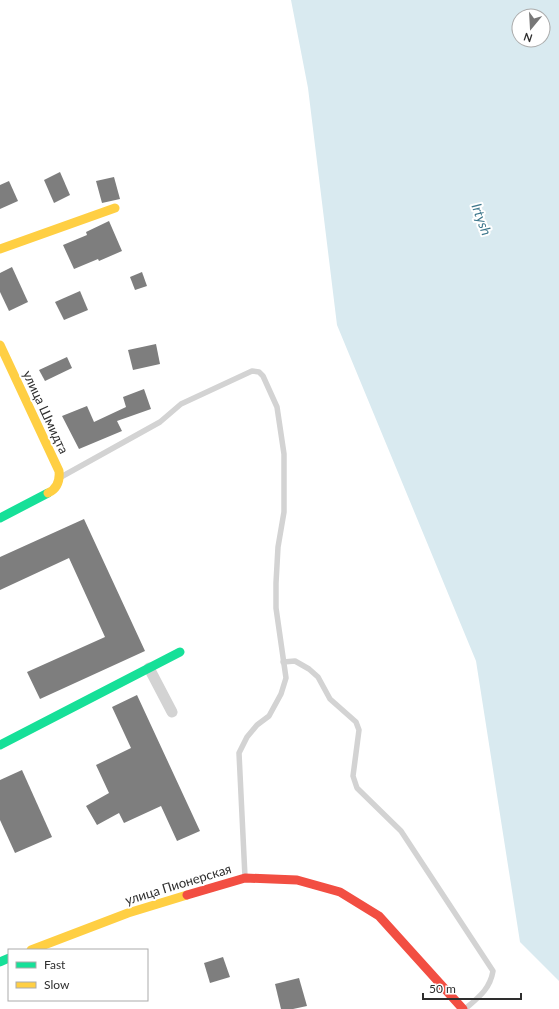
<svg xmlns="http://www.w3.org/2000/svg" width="559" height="1009" viewBox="0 0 559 1009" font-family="Lato,sans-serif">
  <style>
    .water { fill: #d9eaf0; fill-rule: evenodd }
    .building { fill: #7e7e7e }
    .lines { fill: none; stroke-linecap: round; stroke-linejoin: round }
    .lane { stroke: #d3d3d3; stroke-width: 5.5 }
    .street { stroke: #d3d3d3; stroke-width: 11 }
    .fast { stroke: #16e098; stroke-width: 9 }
    .slow { stroke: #ffcf43; stroke-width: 9 }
    .jam { stroke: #f24e42; stroke-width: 9 }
    .labels { text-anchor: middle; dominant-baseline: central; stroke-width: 4; stroke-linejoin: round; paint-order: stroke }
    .street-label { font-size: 13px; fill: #2e2e2e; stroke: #fff }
    .water-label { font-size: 14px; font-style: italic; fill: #3f788d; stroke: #fff }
  </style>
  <rect width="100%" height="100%" fill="#fff"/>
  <path class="water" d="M 291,0 L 559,0 L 559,981 L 520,942 L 476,661 L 337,325 L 308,88 ZM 519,16 L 543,16 L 543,40 L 519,40 Z"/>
  <g class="building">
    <polygon points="60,172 70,195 54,203 44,180"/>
    <polygon points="114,177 120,199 102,203 96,181"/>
    <polygon points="9,181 18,201 0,209 0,185"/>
    <polygon points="109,221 122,251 99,261 98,259 74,269 63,245 87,235 86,232"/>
    <polygon points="12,267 28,302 9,311 0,292 0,273"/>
    <polygon points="142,272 147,286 135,290 130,277"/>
    <polygon points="80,291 88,310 64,320 55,302"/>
    <polygon points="156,344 160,364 133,370 128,350"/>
    <polygon points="67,357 72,368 45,381 39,370"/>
    <polygon points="144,389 151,409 117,421 122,431 79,449 62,416 87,406 94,422 126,407 123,397"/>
    <polygon points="84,519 145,651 40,699 27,672 105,637 69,558 0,590 0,557"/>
    <polygon points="137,695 200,831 177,841 161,806 124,823 119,813 97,825 86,806 109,793 96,765 131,748 112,707"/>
    <polygon points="22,770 52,837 15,853 0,820 0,780"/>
    <polygon points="223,957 230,977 210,983 204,963"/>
    <polygon points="299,978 307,1006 293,1009 281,1009 275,984"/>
  </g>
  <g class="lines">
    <g class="lane">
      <polyline points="61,477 160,422 181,404 252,371 259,372 263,376 277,407 284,454 284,512 278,547 276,583 276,608 286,678 281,694 269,716 257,725 247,737 239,753 245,877"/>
      <path d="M 283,662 L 295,661 L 309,669 L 318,677 L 330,699 L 356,722 L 359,730 L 353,776 L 357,788 L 401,831 L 493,971 C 490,989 479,997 465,1009"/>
    </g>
    <polyline class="street" points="149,668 172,712"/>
    <g class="fast">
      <polyline points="0,518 48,493"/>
      <polyline points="0,745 180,652"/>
      <polyline points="0,962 9,958"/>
    </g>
    <g class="slow">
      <polyline points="0,249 115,208"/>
      <path d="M 0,345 L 59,471 C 60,481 57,489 48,493"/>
      <polyline points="31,950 128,913 187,895"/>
    </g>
    <polyline class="jam" points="187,895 245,878 297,880 340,892 379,916 463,1009"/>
  </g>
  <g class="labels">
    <g class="street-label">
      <text transform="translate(46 412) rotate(65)">улица Шмидта</text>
      <text transform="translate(178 884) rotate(-17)">улица Пионерская</text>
    </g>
    <g class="water-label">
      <text transform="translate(482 219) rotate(70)">Irtysh</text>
    </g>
  </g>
  <rect x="8" y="949" width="140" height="52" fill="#ffffff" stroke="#ababab"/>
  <rect x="16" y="962" width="20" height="6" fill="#16e098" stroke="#ababab"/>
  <text x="44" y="969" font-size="12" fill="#2e2e2e">Fast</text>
  <rect x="16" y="982" width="20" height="6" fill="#ffcf43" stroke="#ababab"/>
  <text x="44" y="989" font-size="12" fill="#2e2e2e">Slow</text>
  <g transform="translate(531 28) rotate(198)"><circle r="19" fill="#ffffff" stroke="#ababab"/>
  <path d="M0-3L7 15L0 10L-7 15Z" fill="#777777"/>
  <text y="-6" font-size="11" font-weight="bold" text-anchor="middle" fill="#2e2e2e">N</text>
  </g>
  <path d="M423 993v6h98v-6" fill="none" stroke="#2e2e2e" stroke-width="2"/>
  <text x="429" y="993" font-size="12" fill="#2e2e2e" stroke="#ffffff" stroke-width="3" paint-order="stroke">50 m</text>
</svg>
